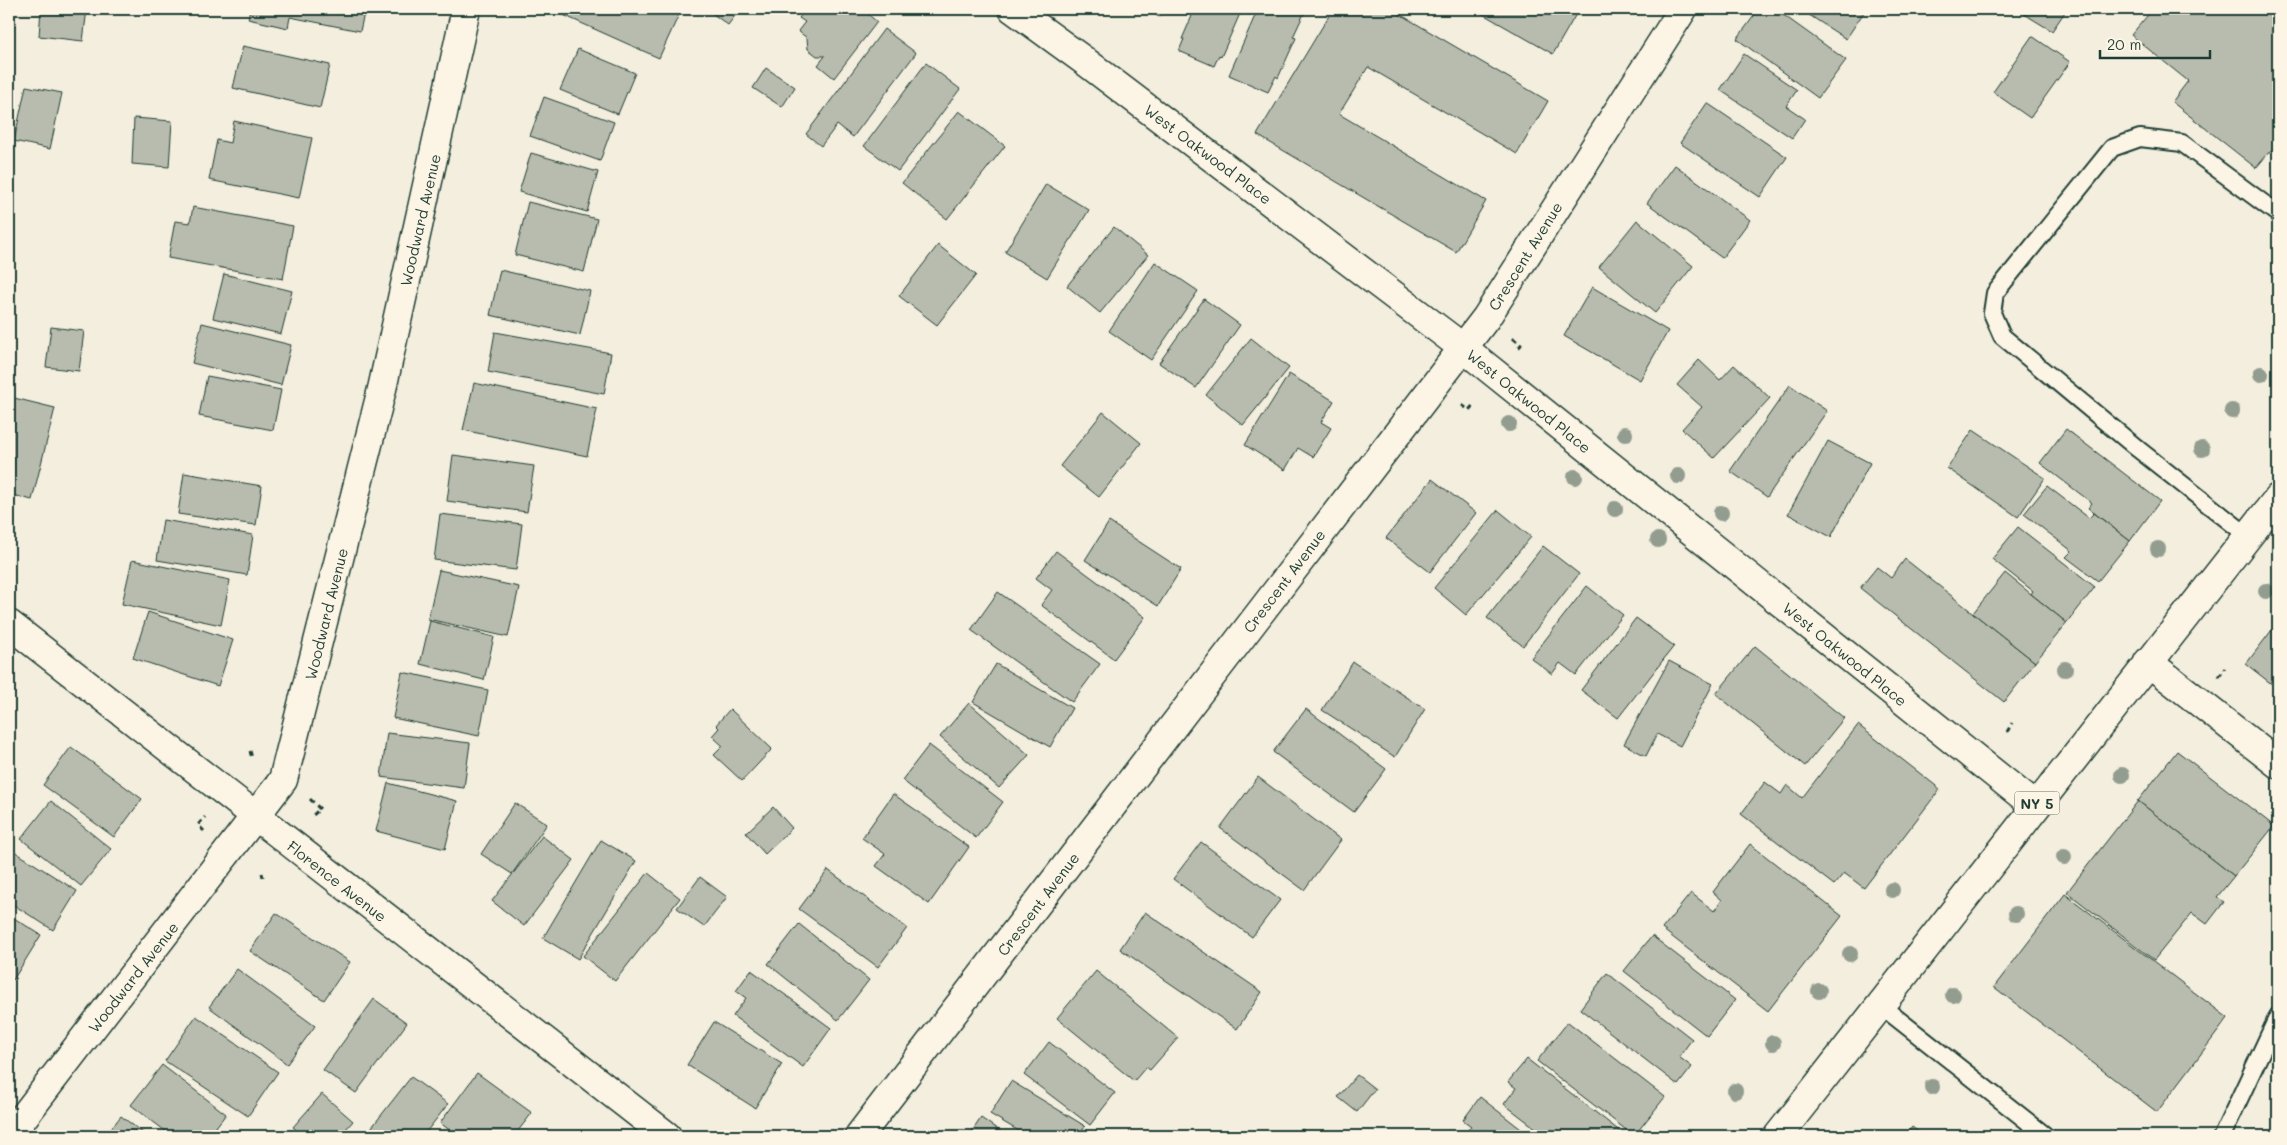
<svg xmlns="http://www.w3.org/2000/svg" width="2287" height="1145" viewBox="0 0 2287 1145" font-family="Mali,sans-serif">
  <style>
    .building { fill: #b8bcae; stroke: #1f3d34 }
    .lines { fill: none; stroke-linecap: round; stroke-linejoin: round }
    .lane-casing { stroke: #1f3d34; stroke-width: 20 }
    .street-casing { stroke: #1f3d34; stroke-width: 31 }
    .primary-casing { stroke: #1f3d34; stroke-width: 31 }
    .path { stroke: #1f3d34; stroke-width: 3; stroke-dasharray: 5 4; stroke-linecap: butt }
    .lane { stroke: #fcf5e5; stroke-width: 16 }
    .street { stroke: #fcf5e5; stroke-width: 28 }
    .primary { stroke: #fcf5e5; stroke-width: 28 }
    .tree { fill: #929d90 }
    .labels { text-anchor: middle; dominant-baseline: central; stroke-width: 4; stroke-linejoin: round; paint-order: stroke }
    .shield { fill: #fcf5e5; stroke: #617469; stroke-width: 1 }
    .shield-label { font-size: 14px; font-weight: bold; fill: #1f3d34 }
    .street-label { font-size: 15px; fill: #1f3d34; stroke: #fcf5e5 }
  </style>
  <rect width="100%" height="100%" fill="#f3eede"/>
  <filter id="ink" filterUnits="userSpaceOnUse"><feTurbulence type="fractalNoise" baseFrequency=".02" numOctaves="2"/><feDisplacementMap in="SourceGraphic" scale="10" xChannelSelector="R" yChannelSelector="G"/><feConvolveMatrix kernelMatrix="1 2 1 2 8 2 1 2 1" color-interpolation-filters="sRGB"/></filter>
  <g filter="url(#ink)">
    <g class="building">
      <polygon points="41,9 87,9 83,41 39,36"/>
      <polygon points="250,9 365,9 360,31 290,17 288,28 248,19"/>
      <polygon points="564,9 679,9 681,10 659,58 561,14"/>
      <polygon points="711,9 740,9 728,25 709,11"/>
      <polygon points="806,9 862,9 877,22 834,78 818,65 825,56 817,56 808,49 807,38 798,31 805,22 799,18"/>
      <polygon points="1146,9 1165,9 1159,17"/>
      <polygon points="1195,9 1242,9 1221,57 1219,55 1214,66 1179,51 1184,39 1182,39"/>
      <polygon points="1258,9 1306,9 1293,37 1296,38 1278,78 1276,76 1268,92 1229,75"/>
      <polygon points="1333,9 1391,9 1548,101 1517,154 1368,67 1339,114 1486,201 1456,252 1257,135"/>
      <polygon points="1474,9 1579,9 1553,54"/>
      <polygon points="1759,9 1775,9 1846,60 1818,98 1737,39"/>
      <polygon points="1800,9 1866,9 1846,39"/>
      <polygon points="2016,9 2067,9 2052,31"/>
      <polygon points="2153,9 2278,9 2278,155 2271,150 2256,168 2172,102 2188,81 2131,35"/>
      <polygon points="884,29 916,53 853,137 837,125 821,146 806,134"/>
      <polygon points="2032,36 2070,62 2030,118 1993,92"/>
      <polygon points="243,46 330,65 320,108 233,88"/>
      <polygon points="578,49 635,73 618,114 560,90"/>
      <polygon points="1744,54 1797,90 1786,106 1805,119 1792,138 1720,90"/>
      <polygon points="926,63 960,89 898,171 864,146"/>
      <polygon points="766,68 795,87 782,107 753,88"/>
      <polygon points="26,86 62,93 50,149 14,141"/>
      <polygon points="544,97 614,122 600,161 530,136"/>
      <polygon points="1707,103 1787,157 1760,197 1680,143"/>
      <polygon points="959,111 1005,146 947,219 902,183"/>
      <polygon points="134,118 172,121 169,167 132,164"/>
      <polygon points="234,121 312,138 299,198 209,180 217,140 230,143"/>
      <polygon points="531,153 598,172 587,212 519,192"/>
      <polygon points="1675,165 1750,220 1722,258 1647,203"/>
      <polygon points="1046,184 1089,210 1047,278 1005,252"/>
      <polygon points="528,202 597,219 584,272 515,255"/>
      <polygon points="193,207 293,226 283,279 168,258 175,221 190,223"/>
      <polygon points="1637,220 1693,266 1655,313 1599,267"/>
      <polygon points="1114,227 1148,255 1100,313 1067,286"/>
      <polygon points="938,245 976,275 937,325 899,296"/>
      <polygon points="1155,262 1198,291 1151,360 1109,331"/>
      <polygon points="500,270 590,291 580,335 490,315"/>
      <polygon points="224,274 292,291 281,334 213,318"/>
      <polygon points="1592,287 1668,331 1640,380 1564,336"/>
      <polygon points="1204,299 1240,325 1196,388 1159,363"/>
      <polygon points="202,323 291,345 281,385 192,363"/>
      <polygon points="51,327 84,331 79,371 46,367"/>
      <polygon points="495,332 611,353 604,394 488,372"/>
      <polygon points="1251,338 1289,368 1243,425 1206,395"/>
      <polygon points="1699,360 1720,380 1734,365 1770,398 1714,458 1682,429 1702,407 1677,385"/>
      <polygon points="1289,374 1334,401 1321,422 1331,428 1313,457 1298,448 1285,470 1245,445"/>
      <polygon points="207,376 281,390 273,430 199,416"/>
      <polygon points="474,383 597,409 587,456 463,430"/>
      <polygon points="1790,385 1827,411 1767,497 1730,471"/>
      <polygon points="10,397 55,408 32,500 9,494"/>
      <polygon points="1103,412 1141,443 1099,497 1060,466"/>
      <polygon points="2066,429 2160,501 2130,541 2088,508 2092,503 2040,463"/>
      <polygon points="1973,430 2045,478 2018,517 1947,468"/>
      <polygon points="1828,441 1870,463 1831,537 1788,514"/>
      <polygon points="453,455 534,466 527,512 447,501"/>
      <polygon points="184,473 262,486 256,525 178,514"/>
      <polygon points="1432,479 1476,513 1430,572 1386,538"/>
      <polygon points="2047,486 2089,518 2094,513 2130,541 2098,581 2066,557 2072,551 2024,514"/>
      <polygon points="1498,510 1531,537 1466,615 1434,588"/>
      <polygon points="440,514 522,524 516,570 434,560"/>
      <polygon points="163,520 253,535 247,575 157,560"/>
      <polygon points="1109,522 1181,569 1158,606 1085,560"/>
      <polygon points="2018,527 2095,587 2067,623 2031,594 2033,591 1992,559"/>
      <polygon points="1543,546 1579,574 1523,646 1487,618"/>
      <polygon points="1056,551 1145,617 1114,659 1041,605 1052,590 1036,578"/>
      <polygon points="1905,559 2035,662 2004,702 1860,588 1877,567 1891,578"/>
      <polygon points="132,560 230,580 221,625 122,604"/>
      <polygon points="439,570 519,587 508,637 428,619"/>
      <polygon points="2005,573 2067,623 2035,662 1973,613"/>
      <polygon points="1587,586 1623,615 1576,675 1560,663 1552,674 1531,658"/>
      <polygon points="998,592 1100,664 1072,702 971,630"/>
      <polygon points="148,612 233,640 218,686 133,658"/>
      <polygon points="1636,618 1674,646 1618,718 1581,690"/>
      <polygon points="430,621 494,637 484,680 420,664"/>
      <polygon points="2278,622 2278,689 2246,664"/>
      <polygon points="1755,646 1844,718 1805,766 1716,694"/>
      <polygon points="1669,661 1713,684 1680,746 1657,734 1646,756 1624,744"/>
      <polygon points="1353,662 1425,709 1395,757 1322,710"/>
      <polygon points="996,664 1072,708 1050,747 973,702"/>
      <polygon points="402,672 488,690 479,736 393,718"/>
      <polygon points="969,703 1029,755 999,788 940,737"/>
      <polygon points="730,709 772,749 742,781 714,755 723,746 712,736 719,728 716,725"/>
      <polygon points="1306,709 1386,769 1354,812 1273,752"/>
      <polygon points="1858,725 1940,789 1864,888 1844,873 1834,885 1741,814 1765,782 1781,794 1787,785 1802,798"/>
      <polygon points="387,733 470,743 464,788 381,777"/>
      <polygon points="929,745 1003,802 976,838 902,780"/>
      <polygon points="71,747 142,799 114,837 43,785"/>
      <polygon points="2177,751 2274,826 2234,876 2138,801"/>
      <polygon points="1258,777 1341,840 1304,890 1220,828"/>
      <polygon points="388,783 457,801 445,849 376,831"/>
      <polygon points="893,794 969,847 929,904 876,866 885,854 862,838"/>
      <polygon points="51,801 111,849 81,886 21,839"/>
      <polygon points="2138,801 2234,876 2217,897 2224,902 2207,924 2192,913 2154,960 2067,892"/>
      <polygon points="515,803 547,824 512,874 481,854"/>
      <polygon points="773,807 792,828 765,854 746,833"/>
      <polygon points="542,836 574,860 524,926 492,901"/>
      <polygon points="601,840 636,861 578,959 543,938"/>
      <polygon points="1201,842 1280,900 1252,937 1173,879"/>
      <polygon points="1750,844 1842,916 1768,1011 1662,929 1691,893 1714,911 1722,900 1713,892"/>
      <polygon points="9,848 77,891 53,930 9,902"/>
      <polygon points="828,870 907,928 878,967 799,909"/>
      <polygon points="648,873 680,898 615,981 583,956"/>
      <polygon points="700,877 727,897 704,927 677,908"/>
      <polygon points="2065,894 2228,1018 2157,1112 1994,987"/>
      <polygon points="1145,912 1262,992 1237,1029 1120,949"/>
      <polygon points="276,913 350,962 324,1000 250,951"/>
      <polygon points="9,915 41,935 13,980 9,978"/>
      <polygon points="799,924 869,980 838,1020 768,964"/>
      <polygon points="1652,936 1735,1000 1707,1036 1624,971"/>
      <polygon points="237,969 315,1026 287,1064 209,1007"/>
      <polygon points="751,970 831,1028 803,1067 733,1016 746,998 736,991"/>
      <polygon points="1096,971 1178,1038 1150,1070 1146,1067 1134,1081 1057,1018"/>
      <polygon points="1607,973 1692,1039 1679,1057 1692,1067 1678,1085 1580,1009"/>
      <polygon points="374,999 407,1023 356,1093 323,1070"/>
      <polygon points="196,1016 278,1072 248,1116 165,1061"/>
      <polygon points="714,1022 782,1064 755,1108 687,1065"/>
      <polygon points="1568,1022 1665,1097 1634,1136 1537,1061"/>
      <polygon points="1049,1042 1115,1093 1090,1125 1024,1075"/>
      <polygon points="1527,1059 1626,1136 1546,1136 1504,1104 1516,1088 1508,1082"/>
      <polygon points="162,1065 226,1114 209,1136 172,1136 131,1105"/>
      <polygon points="477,1073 532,1113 514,1136 458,1136 440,1123"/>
      <polygon points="1357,1075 1375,1089 1357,1112 1338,1097"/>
      <polygon points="411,1077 448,1104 423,1136 365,1136"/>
      <polygon points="1011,1081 1085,1126 1078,1136 1027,1136 990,1114"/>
      <polygon points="322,1094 353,1121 340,1136 304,1136 293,1127"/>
      <polygon points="1480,1097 1530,1136 1463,1136 1471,1126 1463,1120"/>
      <polygon points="121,1116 147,1136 105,1136"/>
      <polygon points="981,1118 1007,1136 969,1136"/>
      <polygon points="1912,1127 1924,1136 1905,1136"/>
      <polygon points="1302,1129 1311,1136 1296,1136"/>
    </g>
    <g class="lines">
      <g class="lane-casing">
        <g id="lane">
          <polyline points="2248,536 2138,449 2002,336 1992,313 1995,293 2112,148 2140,138 2182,143 2278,214"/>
          <polyline points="1880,1005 2046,1136"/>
          <polyline points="2222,1136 2278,1016"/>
        </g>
      </g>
      <g class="street-casing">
        <g id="street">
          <polyline points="1013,9 1086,62 1462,347 2035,806"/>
          <polyline points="9,624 667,1136"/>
          <polyline points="2148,662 2278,764"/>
          <polyline points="9,1136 283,780 382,389 466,9"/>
          <polyline points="859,1136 1486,318 1683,9"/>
        </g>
      </g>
      <g class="primary-casing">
        <polyline id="primary" points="1778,1136 2278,498"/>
      </g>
      <g class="path">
        <polyline points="2276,175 2278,176"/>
        <polyline points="1513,338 1521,345 1517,349"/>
        <polyline points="1462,405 1469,410 1475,403"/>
        <polyline points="2219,677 2225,668"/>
        <polyline points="2007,732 2012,723"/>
        <polyline points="250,751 252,758"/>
        <polyline points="310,799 320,809 313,815"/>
        <polyline points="204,831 198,825 205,817"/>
        <polyline points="262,873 263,877"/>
      </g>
      <use href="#lane" class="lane"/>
      <use href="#street" class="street"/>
      <use href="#primary" class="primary"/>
    </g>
    <g class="tree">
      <circle cx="2261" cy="374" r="8"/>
      <circle cx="2232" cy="411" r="8"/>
      <circle cx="1509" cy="424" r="8"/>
      <circle cx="1625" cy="434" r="8"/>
      <circle cx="2202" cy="449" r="8"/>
      <circle cx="1678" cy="476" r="8"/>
      <circle cx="1575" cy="477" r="8"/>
      <circle cx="1615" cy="509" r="8"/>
      <circle cx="1721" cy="513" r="8"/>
      <circle cx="1658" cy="540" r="8"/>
      <circle cx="2158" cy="549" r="8"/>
      <circle cx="2266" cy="591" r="8"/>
      <circle cx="2065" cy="669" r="8"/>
      <circle cx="2122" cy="775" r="8"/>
      <circle cx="2064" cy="857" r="8"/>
      <circle cx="1892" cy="890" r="8"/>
      <circle cx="2016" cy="914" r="8"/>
      <circle cx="1850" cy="954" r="8"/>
      <circle cx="1819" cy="991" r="8"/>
      <circle cx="1953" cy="995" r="8"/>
      <circle cx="1773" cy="1043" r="8"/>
      <circle cx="1932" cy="1087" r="8"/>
      <circle cx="1735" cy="1091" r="8"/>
    </g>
  </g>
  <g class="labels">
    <rect class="shield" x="2014.5" y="791.5" width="45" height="23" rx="4"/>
    <g class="shield-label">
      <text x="2037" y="803">NY 5</text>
    </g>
    <g class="street-label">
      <text transform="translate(1208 154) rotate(37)">West Oakwood Place</text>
      <text transform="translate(420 220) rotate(-77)">Woodward Avenue</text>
      <text transform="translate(1525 256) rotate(-58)">Crescent Avenue</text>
      <text transform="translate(1529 401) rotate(39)">West Oakwood Place</text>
      <text transform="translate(1284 581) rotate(-53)">Crescent Avenue</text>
      <text transform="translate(326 614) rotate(-76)">Woodward Avenue</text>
      <text transform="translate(1845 654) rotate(39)">West Oakwood Place</text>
      <text transform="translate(337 881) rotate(38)">Florence Avenue</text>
      <text transform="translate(1038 904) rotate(-53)">Crescent Avenue</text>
      <text transform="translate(133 977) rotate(-52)">Woodward Avenue</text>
    </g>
  </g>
  <rect width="2287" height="1145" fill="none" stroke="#fcf5e5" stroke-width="30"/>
  <rect x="15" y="15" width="2257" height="1115" fill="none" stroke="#1f3d34" stroke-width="2" filter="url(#ink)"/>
  <path d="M2100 50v8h110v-8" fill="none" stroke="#1f3d34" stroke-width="2.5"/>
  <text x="2107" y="50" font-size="15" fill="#1f3d34" stroke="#fcf5e5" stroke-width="4" paint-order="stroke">20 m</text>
</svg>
